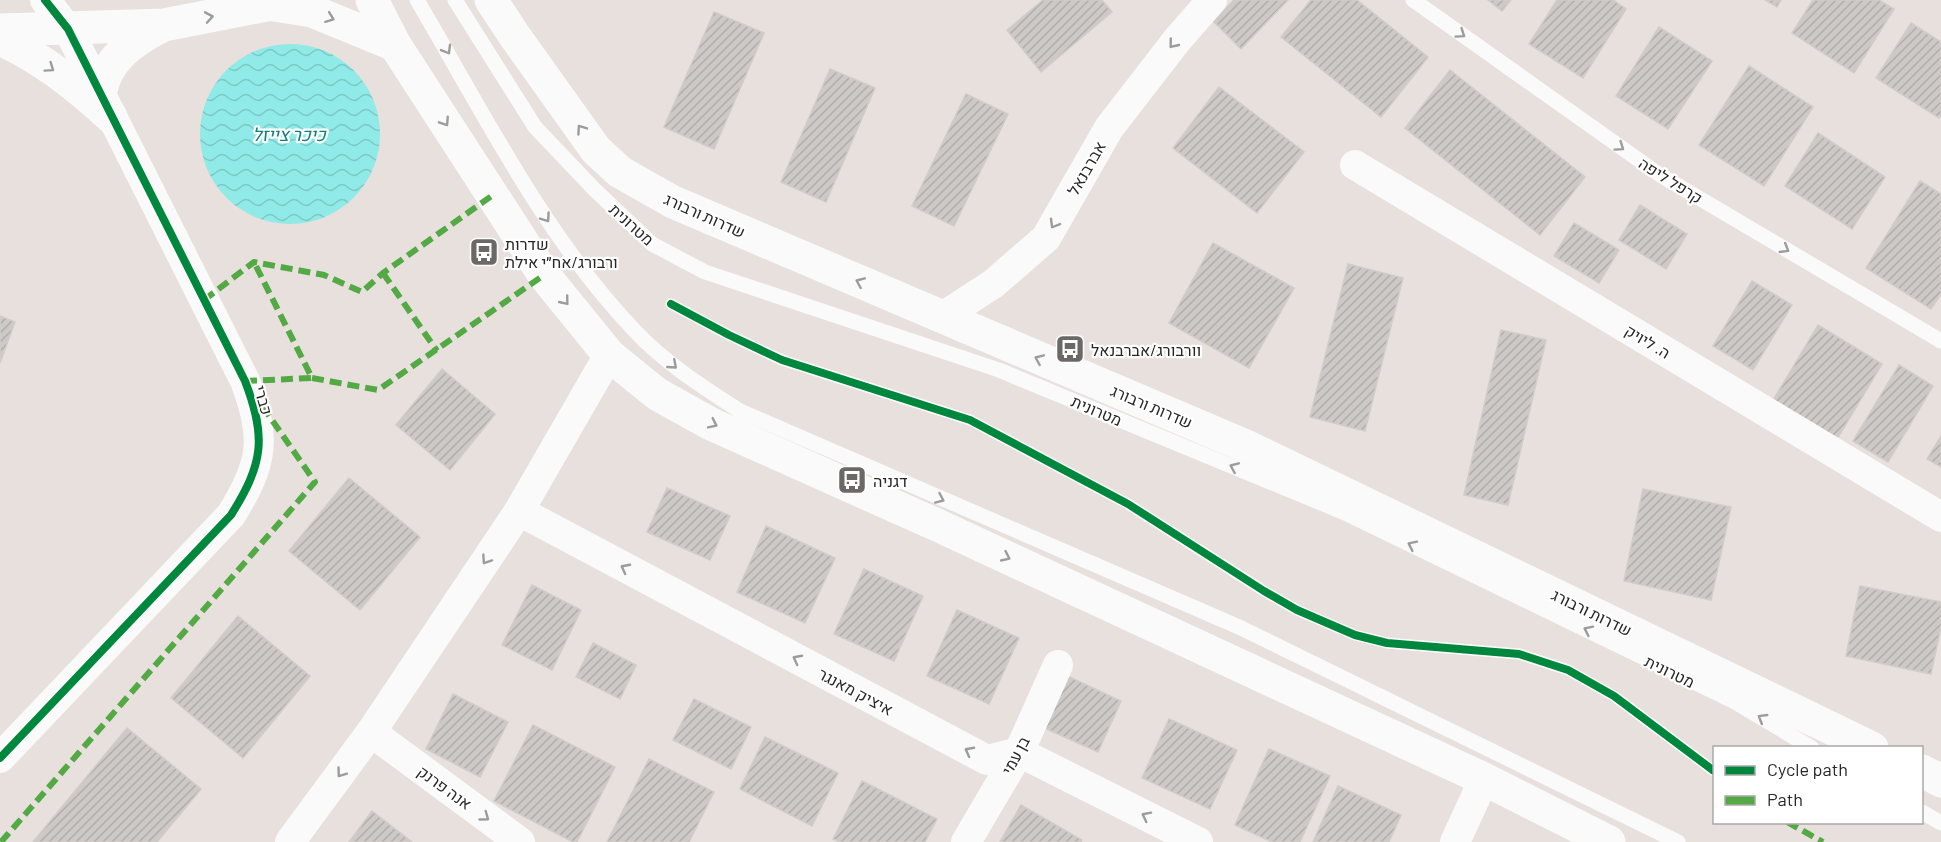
<svg xmlns="http://www.w3.org/2000/svg" width="1941" height="842" viewBox="0 0 1941 842" font-family="Barlow,Heebo,sans-serif">
  <style>
    .water { fill: url(#water-waves) }
    .building { fill: url(#building-hatch); stroke: #d2ccc9; stroke-width: 1.5 }
    .lines { fill: none; stroke-linecap: round; stroke-linejoin: round }
    .service { stroke: #fbfafa; stroke-width: 15 }
    .minor { stroke: #fbfafa; stroke-width: 30 }
    .secondary { stroke: #fbfafa; stroke-width: 33 }
    .quiet { stroke: #53aa44; stroke-width: 6; stroke-dasharray: 12 6; stroke-linecap: butt }
    .cycleway-casing { stroke: #fff; stroke-width: 11 }
    .cycleway { stroke: #00873e; stroke-width: 8 }
    .oneway { stroke: #9c9c9c }
    .labels { text-anchor: middle; dominant-baseline: central; stroke-width: 4.5; stroke-linejoin: round; paint-order: stroke }
    .street-label { font-size: 16px; fill: #282828; stroke: #fff }
    .poi-label { font-size: 16px; fill: #282828; stroke: #fff; text-anchor: start }
    .water-label { font-size: 18px; font-style: italic; fill: #0d8085; stroke: #fff }
  </style>
  <defs>
    <pattern id="water-waves" width="16" height="10" patternUnits="userSpaceOnUse" patternTransform="scale(1.5)"><rect width="16" height="10" fill="#90eae7"/><path d="M0 5q4-4 8 0t8 0" fill="none" stroke="#7cc9c6"/></pattern>
    <pattern id="building-hatch" width="6" height="6" patternUnits="userSpaceOnUse" patternTransform="scale(1.5)"><rect width="6" height="6" fill="#cdc9c6"/><path d="M-1 1l2-2M0 6l6-6M5 7l2-2" fill="none" stroke="#b0adaa"/></pattern>
  </defs>
  <rect width="100%" height="100%" fill="#e7e0dd"/>
  <circle class="water" cx="290" cy="134" r="90"/>
  <g class="building">
    <polygon points="1043,0 1102,0 1112,12 1041,72 1007,30"/>
    <polygon points="1234,0 1288,0 1241,49 1213,21"/>
    <polygon points="1311,0 1357,0 1428,57 1381,117 1281,37"/>
    <polygon points="1488,0 1511,0 1502,11"/>
    <polygon points="1557,0 1613,0 1626,9 1583,78 1529,44"/>
    <polygon points="1765,0 1781,0 1777,7"/>
    <polygon points="1813,0 1879,0 1894,9 1854,73 1792,33"/>
    <polygon points="714,12 764,33 714,149 664,127"/>
    <polygon points="1911,23 1941,42 1941,115 1939,118 1876,78"/>
    <polygon points="1659,27 1712,61 1668,129 1616,96"/>
    <polygon points="1749,66 1813,107 1764,186 1699,145"/>
    <polygon points="830,69 875,88 826,202 781,182"/>
    <polygon points="1450,70 1585,177 1540,235 1405,128"/>
    <polygon points="1219,87 1304,152 1257,213 1173,148"/>
    <polygon points="966,94 1008,114 954,226 912,206"/>
    <polygon points="1818,133 1885,177 1852,229 1785,186"/>
    <polygon points="1920,181 1941,194 1941,294 1931,309 1866,268"/>
    <polygon points="1640,205 1687,234 1666,269 1619,240"/>
    <polygon points="1574,223 1619,250 1599,283 1554,256"/>
    <polygon points="1213,243 1294,288 1249,368 1169,323"/>
    <polygon points="1348,264 1403,278 1365,431 1310,417"/>
    <polygon points="1752,281 1792,305 1753,370 1713,346"/>
    <polygon points="0,316 15,322 0,363"/>
    <polygon points="1818,325 1882,364 1836,441 1772,402"/>
    <polygon points="1501,330 1546,340 1508,505 1464,495"/>
    <polygon points="1899,365 1933,386 1888,462 1853,441"/>
    <polygon points="442,369 495,414 450,470 396,425"/>
    <polygon points="1941,436 1941,467 1927,459"/>
    <polygon points="349,478 420,537 360,610 289,551"/>
    <polygon points="667,488 730,516 710,560 647,532"/>
    <polygon points="1643,489 1731,507 1711,600 1624,581"/>
    <polygon points="766,526 835,558 805,623 737,592"/>
    <polygon points="864,569 923,596 894,661 834,634"/>
    <polygon points="532,585 581,610 552,670 502,645"/>
    <polygon points="1860,586 1941,602 1941,627 1931,674 1846,656"/>
    <polygon points="957,610 1019,638 989,704 927,676"/>
    <polygon points="238,616 310,676 243,758 171,698"/>
    <polygon points="593,643 636,665 620,699 576,677"/>
    <polygon points="1063,674 1121,701 1098,752 1040,726"/>
    <polygon points="453,694 508,722 480,777 426,749"/>
    <polygon points="694,699 751,727 731,769 673,740"/>
    <polygon points="1169,719 1237,750 1210,809 1142,778"/>
    <polygon points="533,725 615,767 577,842 573,842 494,801"/>
    <polygon points="127,728 201,789 157,842 33,842"/>
    <polygon points="765,737 838,773 812,826 740,789"/>
    <polygon points="1269,749 1330,776 1300,842 1272,842 1235,825"/>
    <polygon points="649,759 714,792 689,842 607,842"/>
    <polygon points="862,781 937,819 925,842 840,842 833,839"/>
    <polygon points="1338,786 1401,815 1389,842 1313,842"/>
    <polygon points="1021,805 1082,840 1081,842 1000,842"/>
    <polygon points="372,811 412,842 349,842"/>
  </g>
  <g class="lines">
    <g class="service">
      <path d="M 417,0 C 483,112 545,237 635,331 C 665,363 703,387 740,411 L 1239,627 L 1678,842"/>
      <polyline points="455,0 535,127 594,189 652,244 705,272 999,370 1345,513 1735,702 1812,748"/>
      <polyline points="1413,0 1660,175 1941,341"/>
      <polyline points="1922,812 1941,823"/>
    </g>
    <g class="minor">
      <polyline points="1355,165 1941,517"/>
      <polyline points="942,317 993,284 1046,238 1109,128 1177,40 1212,0"/>
      <polyline points="519,511 987,760 1019,752 1198,842"/>
      <polyline points="371,732 520,842"/>
      <path d="M 0,758 L 231,515 C 263,464 267,438 245,381 L 68,29 L 45,0"/>
      <polyline points="290,842 371,732 519,511 609,355"/>
      <polyline points="966,842 1019,752 1058,665"/>
      <polyline points="1455,842 1484,779"/>
    </g>
    <g class="secondary">
      <polyline points="372,0 395,45 544,275 609,355 657,394 711,424 937,525 1484,779 1609,842"/>
      <polyline points="491,0 514,35 596,150 620,172 673,202 1248,447 1872,748"/>
      <polyline points="274,5 312,11 395,45"/>
      <polyline points="0,30 164,25 292,0"/>
      <path d="M 0,39 C 42,58 77,86 111,117"/>
      <path d="M 100,95 C 105,60 132,41 162,26"/>
      <polyline points="1922,771 1941,781"/>
    </g>
    <g class="quiet">
      <polyline points="383,273 437,351"/>
      <polyline points="204,300 254,262 324,275 362,292 383,273 493,195"/>
      <polyline points="312,378 378,390 544,275"/>
      <polyline points="245,381 312,378 254,262"/>
      <polyline points="1787,822 1823,842"/>
      <polyline points="1,842 315,482 256,397"/>
    </g>
    <g class="cycleway-casing">
      <g id="cycleway">
        <polyline points="671,304 729,335 782,360 970,420 1128,504 1264,591 1297,610 1355,635 1387,643 1519,654 1568,670 1614,696 1714,771"/>
        <path d="M 0,758 L 231,515 C 263,464 267,438 245,381 L 68,29 L 45,0"/>
      </g>
    </g>
    <use href="#cycleway" class="cycleway"/>
  </g>
  <defs><path id="oneway-chevron" d="M-2-3.5L2.5 0L-2 3.5" fill="none" stroke-width="1.6" stroke-linecap="round" stroke-linejoin="round" transform="scale(1.5)"/></defs>
  <g class="oneway">
    <use href="#oneway-chevron" transform="translate(209 17) rotate(-10)"/>
    <use href="#oneway-chevron" transform="translate(330 18) rotate(21)"/>
    <use href="#oneway-chevron" transform="translate(1461 34) rotate(35)"/>
    <use href="#oneway-chevron" transform="translate(1173 44) rotate(129)"/>
    <use href="#oneway-chevron" transform="translate(447 50) rotate(60)"/>
    <use href="#oneway-chevron" transform="translate(50 68) rotate(35)"/>
    <use href="#oneway-chevron" transform="translate(445 122) rotate(57)"/>
    <use href="#oneway-chevron" transform="translate(581 129) rotate(-125)"/>
    <use href="#oneway-chevron" transform="translate(1620 147) rotate(35)"/>
    <use href="#oneway-chevron" transform="translate(546 218) rotate(55)"/>
    <use href="#oneway-chevron" transform="translate(1054 224) rotate(120)"/>
    <use href="#oneway-chevron" transform="translate(1785 249) rotate(31)"/>
    <use href="#oneway-chevron" transform="translate(860 282) rotate(-157)"/>
    <use href="#oneway-chevron" transform="translate(565 301) rotate(51)"/>
    <use href="#oneway-chevron" transform="translate(1039 359) rotate(-157)"/>
    <use href="#oneway-chevron" transform="translate(673 365) rotate(41)"/>
    <use href="#oneway-chevron" transform="translate(713 424) rotate(26)"/>
    <use href="#oneway-chevron" transform="translate(1234 467) rotate(-157)"/>
    <use href="#oneway-chevron" transform="translate(940 499) rotate(24)"/>
    <use href="#oneway-chevron" transform="translate(1412 545) rotate(-154)"/>
    <use href="#oneway-chevron" transform="translate(1006 557) rotate(25)"/>
    <use href="#oneway-chevron" transform="translate(486 560) rotate(124)"/>
    <use href="#oneway-chevron" transform="translate(625 568) rotate(-152)"/>
    <use href="#oneway-chevron" transform="translate(1588 630) rotate(-154)"/>
    <use href="#oneway-chevron" transform="translate(797 659) rotate(-152)"/>
    <use href="#oneway-chevron" transform="translate(1762 718) rotate(-149)"/>
    <use href="#oneway-chevron" transform="translate(969 751) rotate(-152)"/>
    <use href="#oneway-chevron" transform="translate(341 773) rotate(126)"/>
    <use href="#oneway-chevron" transform="translate(1146 816) rotate(-153)"/>
    <use href="#oneway-chevron" transform="translate(485 817) rotate(36)"/>
  </g>
  <defs>
    <g id="bus-square" transform="scale(1.5)"><rect x="-9" y="-9" width="18" height="18" rx="4" fill="#6b6867" stroke="#fff"/><path d="M-5-6H5V4H4V6H2V4H-2V6H-4V4H-5ZM-3.5-4V0h7V-4ZM-3.5 1.2v1.5H-2V1.2ZM2 1.2v1.5H3.5V1.2Z" fill="#fff"/></g>
  </defs>
  <g fill-rule="evenodd">
    <use href="#bus-square" x="484" y="252"/>
    <use href="#bus-square" x="1070" y="349"/>
    <use href="#bus-square" x="852" y="480"/>
  </g>
  <g class="labels">
    <g class="street-label">
      <text transform="translate(1086 168) rotate(-60)">אברבנאל</text>
      <text transform="translate(1671 180) rotate(32)">קרפל ליפה</text>
      <text transform="translate(705 215) rotate(24)">שדרות ורבורג</text>
      <text transform="translate(632 224) rotate(42)">מטרונית</text>
      <text transform="translate(1648 341) rotate(31)">ה. ליויק</text>
      <text transform="translate(264 400) rotate(74)">כברי</text>
      <text transform="translate(1152 406) rotate(23)">שדרות ורבורג</text>
      <text transform="translate(1097 410) rotate(23)">מטרונית</text>
      <text transform="translate(1592 612) rotate(26)">שדרות ורבורג</text>
      <text transform="translate(1670 671) rotate(26)">מטרונית</text>
      <text transform="translate(856 691) rotate(28)">איציק מאנגר</text>
      <text transform="translate(1015 755) rotate(-62)">בן עמי</text>
      <text transform="translate(445 787) rotate(36)">אנה פרנק</text>
    </g>
    <g class="poi-label">
      <text x="505" y="243">שדרות<tspan x="505" dy="18">ורבורג/אח״י אילת</tspan></text>
      <text x="1091" y="349">וורבורג/אברבנאל</text>
      <text x="873" y="480">דגניה</text>
    </g>
    <g class="water-label">
      <text x="289" y="134">כיכר צייזל</text>
    </g>
  </g>
  <rect x="1713" y="746" width="210" height="78" fill="#ffffff" stroke="#a9a9a9" stroke-width="1.5"/>
  <rect x="1725" y="766" width="30" height="9" fill="#00873e" stroke="#a9a9a9" stroke-width="1.5"/>
  <text x="1767" y="776" font-size="18" fill="#282828">Cycle path</text>
  <rect x="1725" y="796" width="30" height="9" fill="#53aa44" stroke="#a9a9a9" stroke-width="1.5"/>
  <text x="1767" y="806" font-size="18" fill="#282828">Path</text>
</svg>
